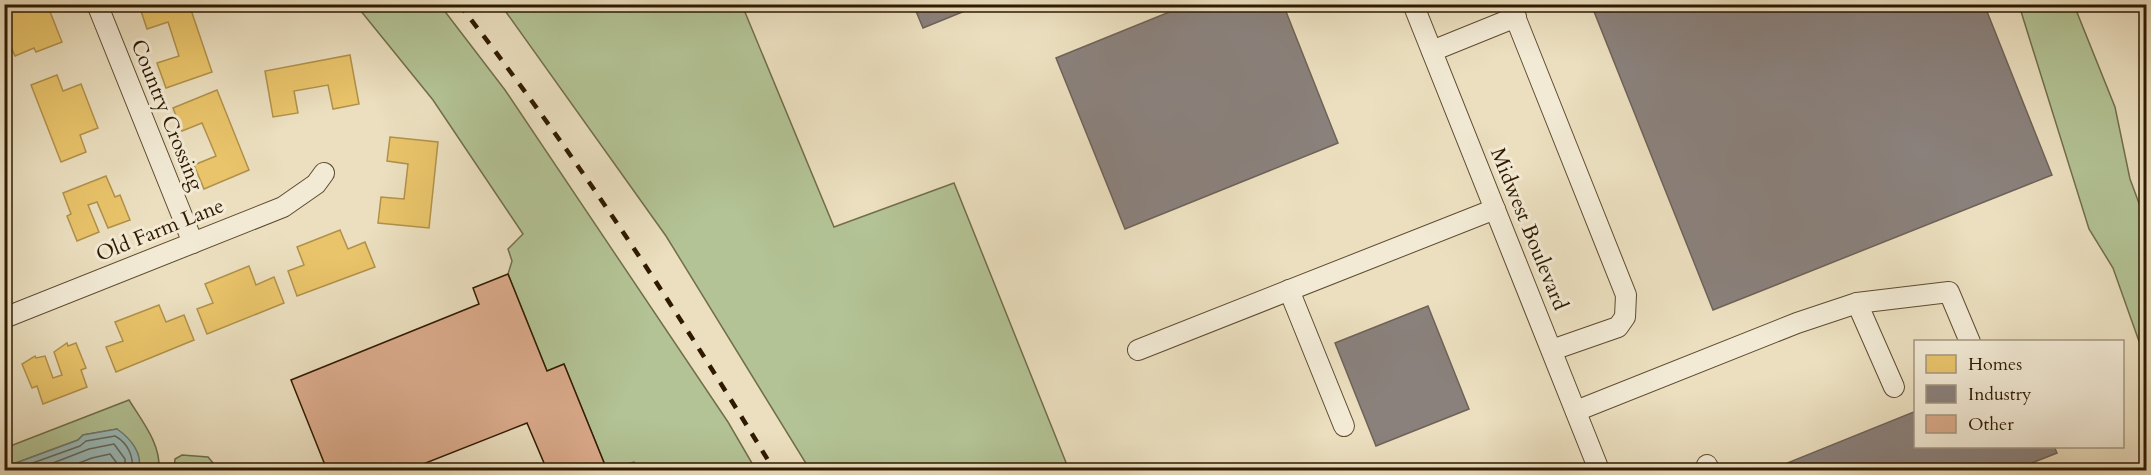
<svg xmlns="http://www.w3.org/2000/svg" width="2151" height="475" viewBox="0 0 2151 475" font-family="Cardo,serif">
  <style>
    .green { fill: #b3c395; stroke: #716e4a; stroke-width: 1.5 }
    .water { fill: #9abbba; stroke: #6f7b70; stroke-width: 1.5 }
    .homes { fill: #e9c46a; stroke: #b1914a; stroke-width: 1.5 }
    .industry { fill: #8a817c; stroke: #6f6257; stroke-width: 1.5 }
    .lines { fill: none; stroke-linecap: round; stroke-linejoin: round }
    .shore { stroke: #646a5d; stroke-width: 1.5 }
    .building { fill: #dbab8c; stroke: #2f1a00; stroke-width: 1.5 }
    .minor-casing { stroke: #5e4b30; stroke-width: 22 }
    .minor { stroke: #f2ead5; stroke-width: 20 }
    .rail { stroke: #2f1a00; stroke-width: 4.5; stroke-dasharray: 10 10; stroke-linecap: butt }
    .labels { text-anchor: middle; dominant-baseline: central; stroke-width: 6; stroke-linejoin: round; paint-order: stroke }
    .street-label { font-size: 21px; fill: #2f1a00; stroke: #f2ead5 }
  </style>
  <rect width="100%" height="100%" fill="#ebdfbf"/>
  <filter id="stains"><feTurbulence type="fractalNoise" baseFrequency=".00333" numOctaves="4"/><feColorMatrix values="0 0 0 0 .2 0 0 0 0 .09 0 0 0 0 .02 0 0 0 .5 -.17"/></filter>
  <radialGradient id="worn" r=".72"><stop offset=".6" stop-color="#630" stop-opacity="0"/><stop offset="1" stop-color="#630" stop-opacity=".3"/></radialGradient>
  <g class="green">
    <polygon points="356,5 440,5 505,90 728,422 756,470 641,470 634,462 607,470 564,364 547,371 508,274 512,261 508,249 523,234 433,100"/>
    <polygon points="501,5 742,5 834,227 954,183 1069,470 810,470 666,236"/>
    <polygon points="2019,5 2074,5 2115,107 2130,179 2146,222 2146,361 2113,268 2089,229"/>
    <path d="M 129,400 C 142,421 161,444 159,470 L 138,470 L 139,466 L 117,429 L 83,435 L 78,440 L 5,467 L 5,448 Z"/>
    <polygon points="182,455 208,457 219,470 174,470 175,459"/>
  </g>
  <path class="water" d="M 117,429 C 130,438 144,454 138,470 L 5,470 L 5,467 L 78,440 L 83,435 Z"/>
  <g class="homes">
    <polygon points="15,4 47,4 62,42 36,52 34,48 15,56 4,31 4,9"/>
    <polygon points="189,4 212,72 166,88 157,63 179,56 168,22 147,29 139,5"/>
    <polygon points="350,55 359,104 333,109 328,85 294,91 298,113 273,117 265,71"/>
    <polygon points="57,75 63,91 81,84 98,128 80,135 86,152 61,162 31,85"/>
    <polygon points="2143,78 2146,79 2146,88 2141,86"/>
    <polygon points="217,90 249,170 204,189 194,165 216,156 202,123 182,131 173,108"/>
    <polygon points="390,137 438,142 429,228 378,223 381,197 404,199 408,164 387,161"/>
    <polygon points="106,176 115,197 120,195 130,220 108,228 97,202 88,205 99,232 77,241 67,216 71,214 63,193"/>
    <polygon points="340,230 348,249 365,242 375,267 297,296 288,271 304,265 297,247"/>
    <polygon points="249,266 256,285 274,277 284,303 207,334 197,309 213,303 205,284"/>
    <polygon points="159,305 166,322 184,315 194,340 116,372 106,347 123,341 115,322"/>
    <polygon points="67,343 68,346 76,343 86,368 81,370 87,387 43,404 37,386 32,388 22,364 35,356 36,358 45,356 53,378 62,375 54,352"/>
  </g>
  <g class="industry">
    <polygon points="913,4 982,4 923,28"/>
    <polygon points="1189,4 1283,4 1338,143 1125,229 1056,58"/>
    <polygon points="1591,4 1984,4 2052,175 1713,310"/>
    <polygon points="1428,306 1469,409 1376,446 1335,343"/>
    <polygon points="1916,411 1916,446 2054,446 2057,453 2014,470 1770,470"/>
  </g>
  <g class="lines">
    <g class="shore">
      <path d="M 13,470 L 80,446 L 86,441 L 115,436 C 128,443 134,457 132,470"/>
      <polyline points="35,470 89,449 114,444 125,459 125,470"/>
      <polyline points="61,470 92,458 110,454 116,462 116,470"/>
    </g>
  </g>
  <polygon class="building" points="508,274 547,371 564,364 607,470 547,470 527,423 408,470 327,470 291,380 479,304 473,288"/>
  <g class="lines">
    <g class="minor-casing">
      <g id="minor">
        <polyline points="97,4 193,243"/>
        <polyline points="1413,4 1599,470"/>
        <polyline points="1510,4 1626,295 1625,317 1618,327 1552,350"/>
        <polyline points="1432,51 1516,17"/>
        <polyline points="1289,290 1344,426"/>
        <polyline points="1857,303 1894,387"/>
        <polyline points="4,318 283,207 316,184 324,173"/>
        <polyline points="1138,350 1495,209"/>
        <polyline points="1576,411 1797,323 1857,303 1949,292 1970,342"/>
        <polyline points="1707,465 1709,470"/>
      </g>
    </g>
    <use href="#minor" class="minor"/>
    <path class="rail" d="M 459,4 C 574,152 677,310 774,470"/>
  </g>
  <g class="labels">
    <g class="street-label">
      <text transform="translate(167 115) rotate(68)">Country Crossing</text>
      <text transform="translate(1529 229) rotate(68)">Midwest Boulevard</text>
      <text transform="translate(160 230) rotate(-22)">Old Farm Lane</text>
    </g>
  </g>
  <rect width="2151" height="475" fill="none" stroke="#ebdfbf" stroke-width="24"/>
  <rect x="6" y="6" width="2139" height="463" fill="none" stroke="#2f1a00" stroke-width="3"/>
  <rect x="12" y="12" width="2127" height="451" fill="none" stroke="#2f1a00" stroke-width="1.5"/>
  <rect x="1914" y="340" width="210" height="108" fill="#f2ead5" stroke="#a49780" stroke-width="1.5"/>
  <rect x="1926" y="355" width="30" height="18" fill="#e9c46a" stroke="#a49780" stroke-width="1.5"/>
  <text x="1968" y="370" font-size="18" fill="#2f1a00">Homes</text>
  <rect x="1926" y="385" width="30" height="18" fill="#8a817c" stroke="#a49780" stroke-width="1.5"/>
  <text x="1968" y="400" font-size="18" fill="#2f1a00">Industry</text>
  <rect x="1926" y="415" width="30" height="18" fill="#dbab8c" stroke="#a49780" stroke-width="1.5"/>
  <text x="1968" y="430" font-size="18" fill="#2f1a00">Other</text>
  <rect width="100%" height="100%" filter="url(#stains)"/>
  <rect width="100%" height="100%" fill="url(#worn)"/>
</svg>
